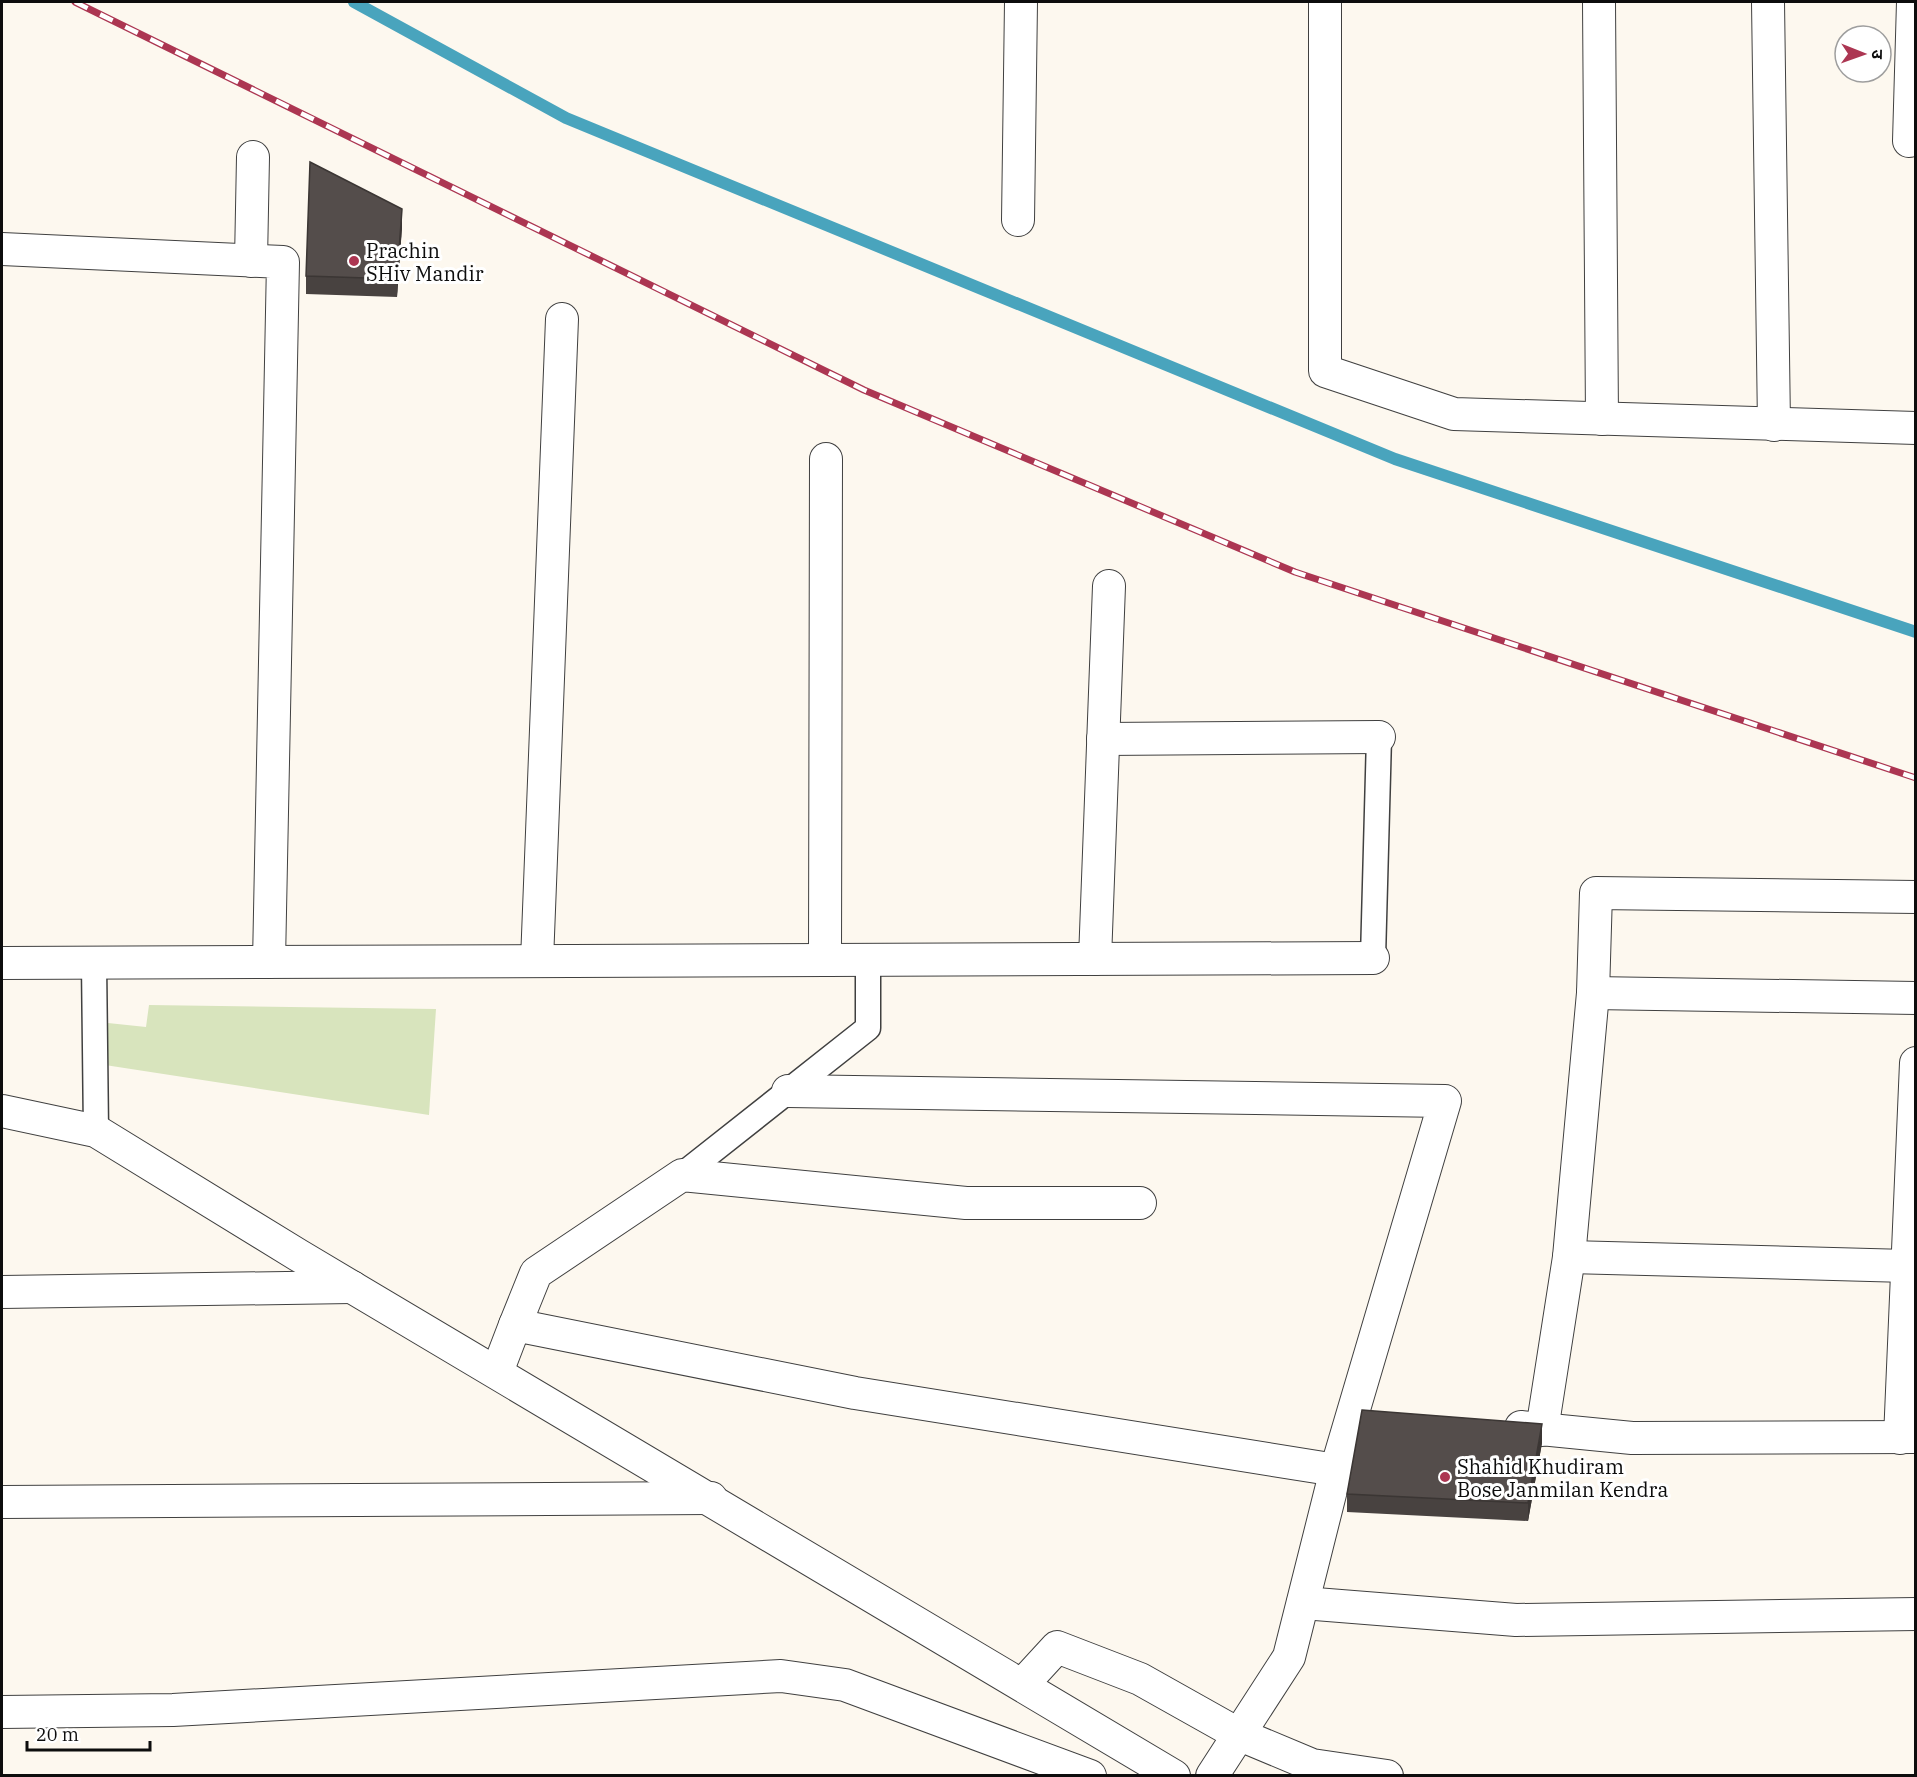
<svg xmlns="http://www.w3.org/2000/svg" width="1917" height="1777" viewBox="0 0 1917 1777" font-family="'IBM Plex Serif','Noto Sans Devanagari',serif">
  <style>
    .green { fill: #d8e4bd }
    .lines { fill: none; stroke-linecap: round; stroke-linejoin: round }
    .stream { stroke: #49a4bd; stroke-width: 12 }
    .pedestrian-casing { stroke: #404040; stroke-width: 27 }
    .minor-casing { stroke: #404040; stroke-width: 34 }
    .pedestrian { stroke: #fff; stroke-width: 24 }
    .minor { stroke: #fff; stroke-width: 32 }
    .rail-casing { stroke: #ac3652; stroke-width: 7 }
    .rail { stroke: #fff; stroke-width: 4.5; stroke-dasharray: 14; stroke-linecap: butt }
    .wall { fill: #484240 }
    .shaded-wall { fill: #3b3634 }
    .building { fill: #544d4b; stroke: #3b3634; stroke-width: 1.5 }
    .poi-dot { fill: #ac3652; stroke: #fff; stroke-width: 2 }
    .labels { text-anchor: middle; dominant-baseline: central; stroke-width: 6; stroke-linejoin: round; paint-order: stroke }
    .poi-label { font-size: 20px; fill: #0d0d0d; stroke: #fff; text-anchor: start }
  </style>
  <rect width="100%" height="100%" fill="#fdf8ef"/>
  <polygon class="green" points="149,1005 436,1009 429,1115 105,1065 108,1023 146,1027"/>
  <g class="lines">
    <polyline class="stream" points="354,2 566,118 1395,459 1916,632"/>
    <g class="pedestrian-casing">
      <g id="pedestrian">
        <polyline points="1373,958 1379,737"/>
        <polyline points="94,963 96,1131"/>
        <polyline points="682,1175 868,1028 868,960"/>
      </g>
    </g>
    <g class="minor-casing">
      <g id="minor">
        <polyline points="1325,2 1325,371 1454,414 1916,428"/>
        <polyline points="1599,2 1602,419"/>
        <polyline points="1768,2 1774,425"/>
        <polyline points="1909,141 1913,2"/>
        <polyline points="1018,220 1021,2"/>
        <polyline points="2,249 283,262 269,962"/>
        <polyline points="251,261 253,157"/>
        <polyline points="1103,739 1379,737"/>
        <polyline points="1095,959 1109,586"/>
        <polyline points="825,960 826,459"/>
        <polyline points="537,961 562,319"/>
        <polyline points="2,963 1373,958"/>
        <polyline points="1593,993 1916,998"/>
        <polyline points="788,1091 1445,1101 1336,1470 1289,1657 1212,1776"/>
        <polyline points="2,1111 96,1131 298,1255 1174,1776"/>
        <polyline points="1569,1257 1907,1266"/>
        <polyline points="2,1292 352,1287"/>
        <polyline points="515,1325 536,1273 682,1175 966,1203 1140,1203"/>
        <polyline points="497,1372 515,1325 855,1393 1336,1470"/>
        <polyline points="1521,1427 1632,1438 1916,1437"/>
        <polyline points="1542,1430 1569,1257 1593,993 1596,893 1916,897"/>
        <polyline points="1900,1438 1916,1063"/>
        <polyline points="2,1502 711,1498"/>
        <polyline points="1303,1603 1516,1620 1916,1614"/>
        <polyline points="1023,1684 1057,1647 1140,1679 1238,1734 1312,1765 1387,1776"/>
        <polyline points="2,1712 173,1710 781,1676 845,1685 1090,1776"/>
      </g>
    </g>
    <use href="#pedestrian" class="pedestrian"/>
    <use href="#minor" class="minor"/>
    <g class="rail-casing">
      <polyline id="rail" points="75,2 864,390 1295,572 1916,778"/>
    </g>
    <use href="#rail" class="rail"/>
  </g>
  <g class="wall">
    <polygon points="402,227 397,297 306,294 306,276"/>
    <polygon points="1542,1443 1528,1521 1347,1512 1347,1494"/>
  </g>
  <g class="shaded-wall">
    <polygon points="402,209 402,227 397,297 397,279"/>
    <polygon points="1542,1424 1542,1443 1528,1521 1528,1503"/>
  </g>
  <g class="building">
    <polygon points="310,162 402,209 397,279 306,276"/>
    <polygon points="1362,1410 1542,1424 1528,1503 1347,1494"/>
  </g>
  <g class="poi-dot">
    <circle cx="354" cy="261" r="6"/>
    <circle cx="1445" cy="1477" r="6"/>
  </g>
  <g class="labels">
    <g class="poi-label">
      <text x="366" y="250">Prachin<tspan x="366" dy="23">SHiv Mandir</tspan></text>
      <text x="1457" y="1466">Shahid Khudiram<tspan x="1457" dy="23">Bose Janmilan Kendra</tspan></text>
    </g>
  </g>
  <rect width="1917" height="1777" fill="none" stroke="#0d0d0d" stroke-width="6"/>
  <g transform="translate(1863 54) rotate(91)"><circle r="28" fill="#ffffff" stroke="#9e9e9e" stroke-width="1.5"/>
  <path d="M0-4.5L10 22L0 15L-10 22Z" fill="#ac3652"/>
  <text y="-9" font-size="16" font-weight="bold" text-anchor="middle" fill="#0d0d0d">उ</text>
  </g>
  <path d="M27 1741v9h123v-9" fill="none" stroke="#0d0d0d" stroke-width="3"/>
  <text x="36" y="1741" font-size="18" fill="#0d0d0d" stroke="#ffffff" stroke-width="4.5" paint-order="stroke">20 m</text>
</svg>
